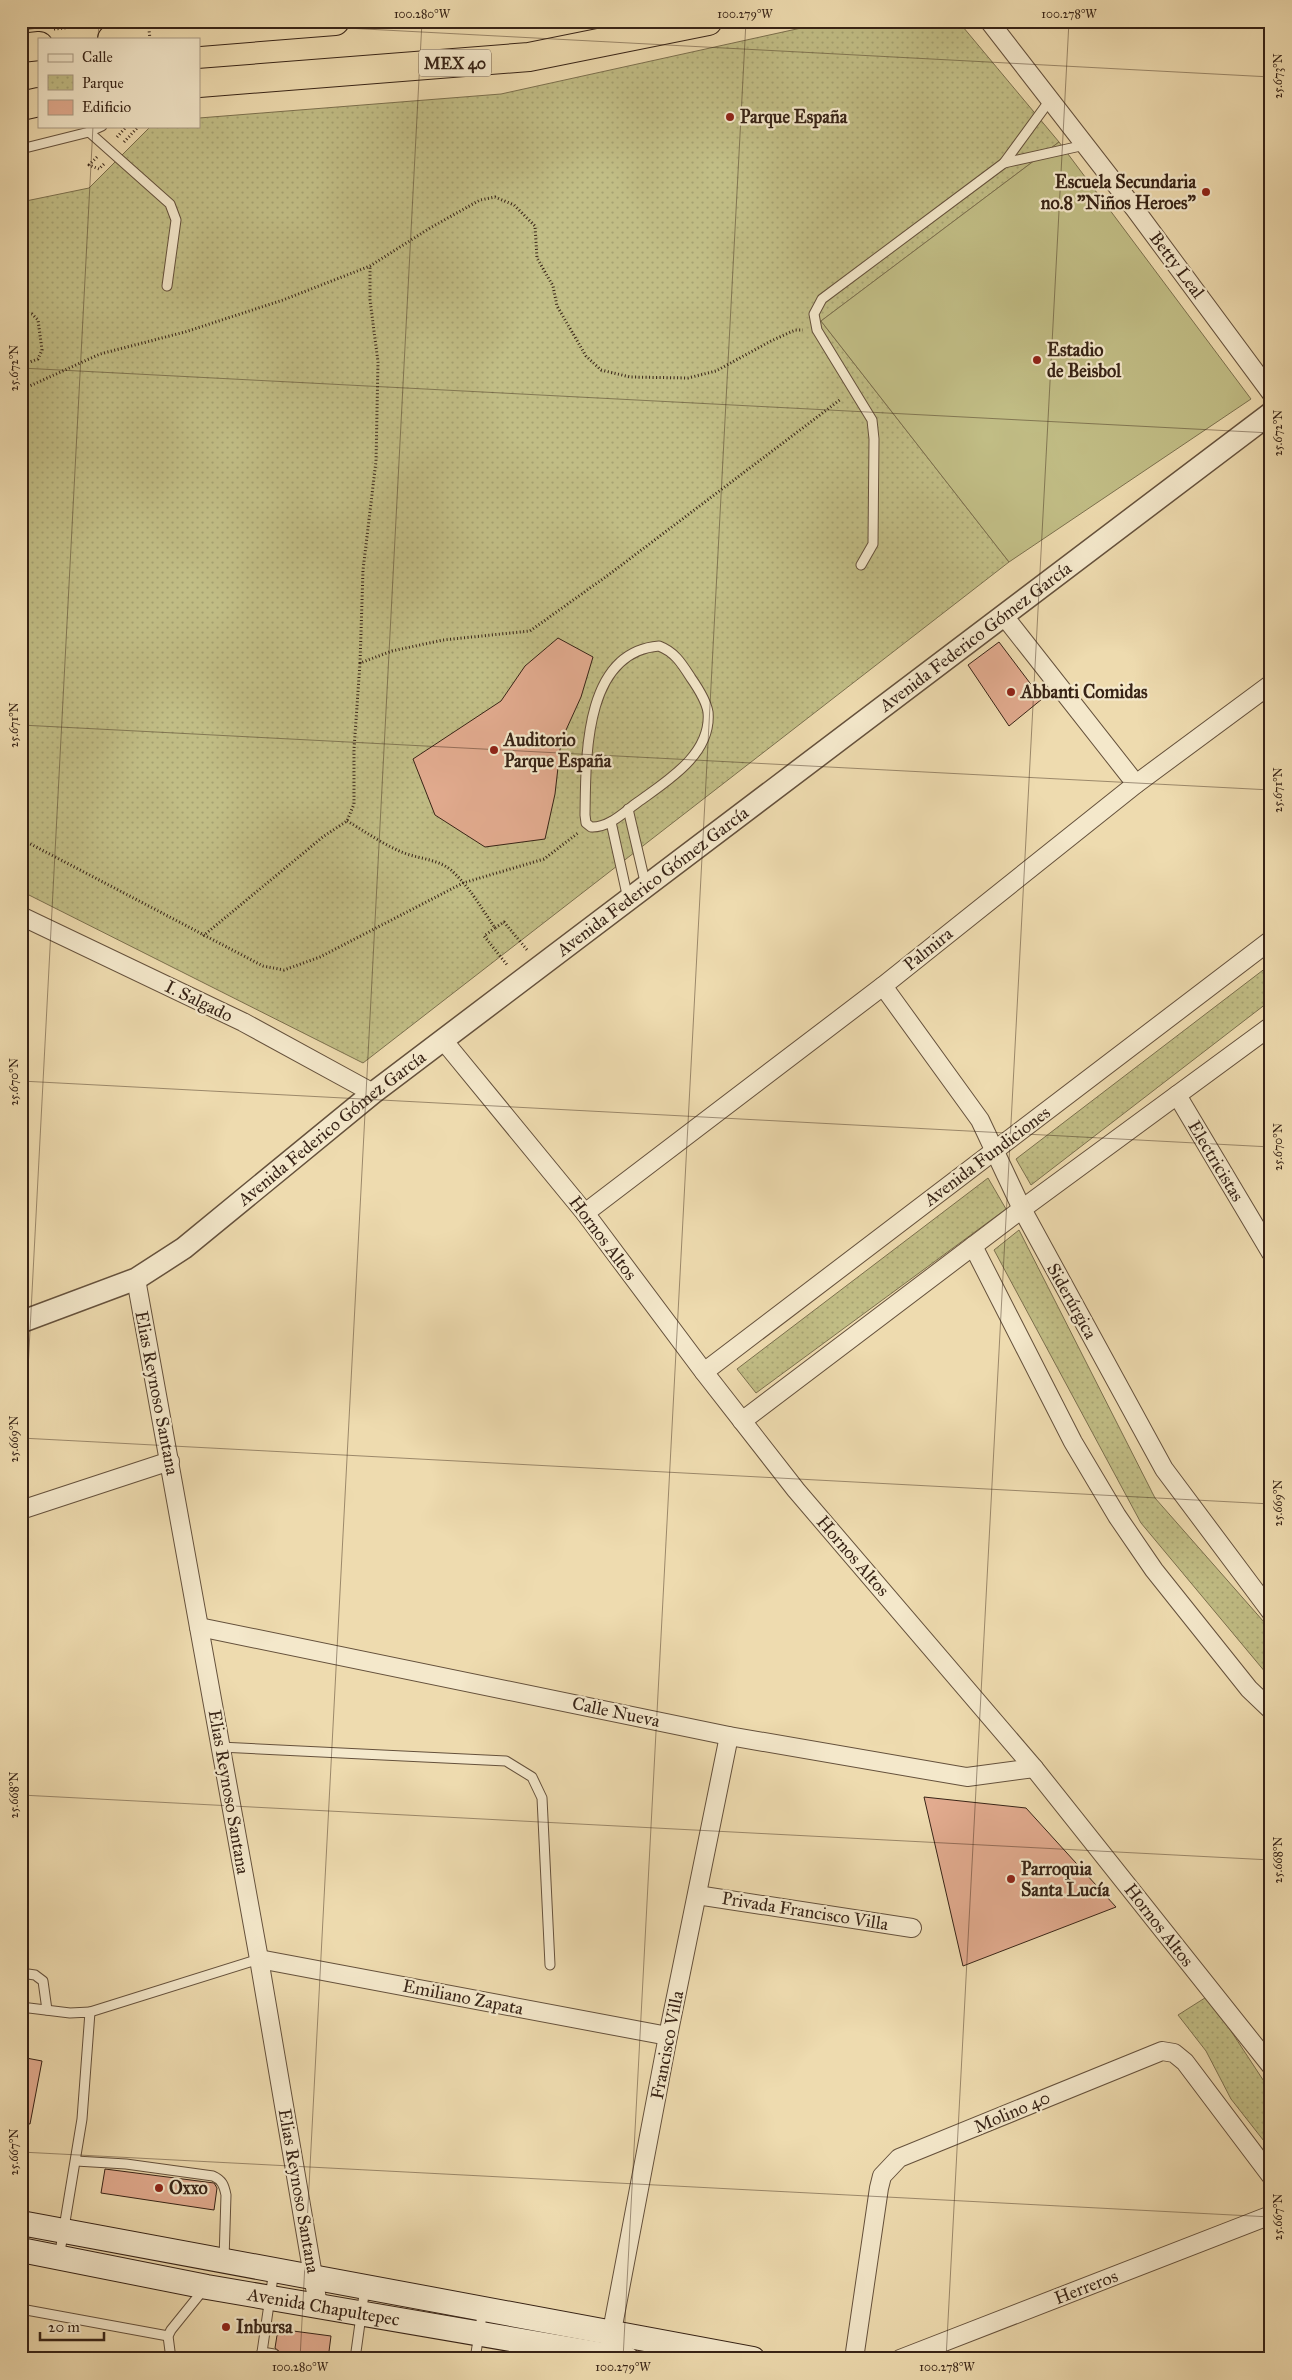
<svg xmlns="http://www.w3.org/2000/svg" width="1292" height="2380" viewBox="0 0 1292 2380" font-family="'IM FELL Great Primer',serif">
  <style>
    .park { fill: url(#park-dots); stroke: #7c704e }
    .pitch { fill: #c1bd85; stroke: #7c704e }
    .building { fill: #e2ab8f; stroke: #372316 }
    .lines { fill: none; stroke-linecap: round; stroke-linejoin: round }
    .service-casing { stroke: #65513c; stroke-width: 11 }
    .minor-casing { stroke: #65513c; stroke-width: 20 }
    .tertiary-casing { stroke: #65513c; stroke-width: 24 }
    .secondary-casing { stroke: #372316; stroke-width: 26 }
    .trunk-casing { stroke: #372316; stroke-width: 30 }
    .path { stroke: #372316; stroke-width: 3; stroke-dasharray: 1 2.5; stroke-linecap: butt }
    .service { stroke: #f4e8cb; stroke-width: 9 }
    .minor { stroke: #f4e8cb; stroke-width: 18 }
    .tertiary { stroke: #f4e8cb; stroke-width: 21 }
    .secondary { stroke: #f4e8cb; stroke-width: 24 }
    .trunk { stroke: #eedbaf; stroke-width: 28 }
    .path-bridge { stroke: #372316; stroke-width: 3; stroke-dasharray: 1 2.5; stroke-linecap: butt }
    .ticks { fill: none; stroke: #372316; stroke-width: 1; stroke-opacity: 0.45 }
    .poi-dot { fill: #8f2418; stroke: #f4e8cb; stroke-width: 2 }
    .labels { text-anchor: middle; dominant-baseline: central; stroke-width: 4.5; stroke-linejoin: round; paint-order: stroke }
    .shield { fill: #f4e8cb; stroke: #705e4c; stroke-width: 1 }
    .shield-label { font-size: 16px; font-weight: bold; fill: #372316 }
    .poi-label { font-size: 18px; font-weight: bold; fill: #372316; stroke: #f4e8cb; text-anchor: start }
    .street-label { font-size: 18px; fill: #372316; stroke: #f4e8cb }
    .neatline { fill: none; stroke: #372316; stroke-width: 2 }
    .ticks-label { font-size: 12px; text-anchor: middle; fill: #372316 }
  </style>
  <defs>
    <pattern id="park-dots" width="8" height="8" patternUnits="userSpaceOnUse" patternTransform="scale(1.25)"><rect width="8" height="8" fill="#c1bd85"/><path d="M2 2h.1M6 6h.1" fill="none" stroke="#a6a272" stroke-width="1.8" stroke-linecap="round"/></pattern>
  </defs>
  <rect width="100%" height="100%" fill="#eedbaf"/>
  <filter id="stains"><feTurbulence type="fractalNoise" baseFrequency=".004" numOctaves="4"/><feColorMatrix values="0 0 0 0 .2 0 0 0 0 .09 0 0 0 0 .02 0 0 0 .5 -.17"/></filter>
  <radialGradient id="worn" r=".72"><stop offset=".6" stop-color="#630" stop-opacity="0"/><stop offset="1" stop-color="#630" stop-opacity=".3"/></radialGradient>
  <g class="park">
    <polygon points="21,21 102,21 21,30"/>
    <polygon points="833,21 958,21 1059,142 821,321 1009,562 363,1063 21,891 21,202 89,188 151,126 199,126 199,118 501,94"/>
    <polygon points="1271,964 1271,1000 1031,1185 1016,1159"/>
    <polygon points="988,1178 1006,1209 756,1393 737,1369"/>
    <polygon points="1019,1230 1155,1498 1271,1630 1271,1679 1141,1523 994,1250"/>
    <polygon points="1208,1996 1271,2092 1271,2150 1231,2099 1206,2051 1178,2015"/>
  </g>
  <polygon class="pitch" points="1059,142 1251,399 1009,562 821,321"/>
  <g class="building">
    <polygon points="558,638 593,657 581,697 561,741 555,794 545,839 485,847 435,815 413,759 501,701 525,666"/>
    <polygon points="999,642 1042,699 1009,726 968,665"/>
    <polygon points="924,1797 1026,1808 1116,1907 963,1966"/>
    <polygon points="21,2057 42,2061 30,2124 21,2123"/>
    <polygon points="105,2169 214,2183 217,2188 214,2210 101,2193"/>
    <polygon points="278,2329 331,2336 328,2359 278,2359 280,2352 275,2348"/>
  </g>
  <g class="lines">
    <g class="service-casing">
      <g id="service">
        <polyline points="89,132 170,204 176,220 167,286"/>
        <polyline points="21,149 89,132 102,126"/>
        <polyline points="1004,163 1085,145"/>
        <polyline points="861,565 873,544 874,439 872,420 817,330 814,314 822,299 1004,163 1050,100"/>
        <path d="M 659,646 C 675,652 682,664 691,678 C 698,688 706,700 708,712 C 712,754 667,781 638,802 C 624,812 609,828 591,827 L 586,823 L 585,815 C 586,759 583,652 659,646 Z"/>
        <polyline points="628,809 646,886"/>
        <polyline points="611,822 628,899"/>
        <polyline points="220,1747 506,1761 532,1777 542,1798 550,1965"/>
        <polyline points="21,1973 35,1975 43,1981 47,2010"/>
        <polyline points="21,2007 70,2013 90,2012 82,2119 59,2258"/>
        <polyline points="90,2012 259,1959"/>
        <path d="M 76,2161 L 126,2164 L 213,2176 C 222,2180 224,2185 226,2195 L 224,2260"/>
        <polyline points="21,2309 168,2336"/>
        <polyline points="262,2352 274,2354"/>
        <polyline points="171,2359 168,2336 171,2330 204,2289"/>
        <polyline points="261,2359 274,2270"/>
        <polyline points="355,2359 365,2287"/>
        <polyline points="475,2359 483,2309"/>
        <polyline points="514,2359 516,2340"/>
      </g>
    </g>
    <g class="minor-casing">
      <g id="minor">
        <polyline points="989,21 1134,208 1271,393"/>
        <polyline points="1004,616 1136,784"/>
        <polyline points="21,916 243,1022 373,1093"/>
        <polyline points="883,986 980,1120 1022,1209 1164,1469 1271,1612"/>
        <polyline points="443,1040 585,1213 704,1372 796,1490 1034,1768 1271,2066"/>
        <polyline points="1177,1095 1271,1253"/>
        <polyline points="585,1213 883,986 1136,784 1271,684"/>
        <polyline points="973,1246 1073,1442 1117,1516 1154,1570 1249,1689 1271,1710"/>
        <polyline points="136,1279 259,1959 318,2305"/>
        <polyline points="704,1372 1271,940"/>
        <polyline points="742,1421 1022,1209 1271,1026"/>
        <polyline points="21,1510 170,1461"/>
        <polyline points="199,1627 729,1736 967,1777 1034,1768"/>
        <polyline points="697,1895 912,1928"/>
        <polyline points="259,1959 668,2036"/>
        <polyline points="612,2343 612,2331 668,2036 729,1736"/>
        <polyline points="854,2359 879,2188 882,2176 899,2158 1162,2051 1174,2053 1185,2062 1271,2176"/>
        <polyline points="900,2359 1271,2215"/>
      </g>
    </g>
    <g class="tertiary-casing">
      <g id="tertiary">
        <path id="s1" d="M 21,1322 L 136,1279 L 184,1248 L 373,1093 L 1271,413"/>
      </g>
    </g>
    <g class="secondary-casing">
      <g id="secondary">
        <polyline points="21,2223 753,2359"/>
        <path id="s2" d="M 21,2250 L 207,2287 L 627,2359"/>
      </g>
    </g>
    <g class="trunk-casing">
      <g id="trunk">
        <polyline points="112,39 335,21"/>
        <polyline points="21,48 39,46"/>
        <polyline points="199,83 529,57 708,21"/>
        <polyline points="21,106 39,102"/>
      </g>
    </g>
    <g class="path">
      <polyline points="54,29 93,25"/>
      <polyline points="117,137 127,126"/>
      <polyline points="124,142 139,126"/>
      <polyline points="97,157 89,165 99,169 104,164"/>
      <polyline points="21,312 32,314 38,320 42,350 38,359 21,365"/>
      <polyline points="21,390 100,354 185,332 283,300 370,266 430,228 480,200 495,197 514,205 535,226 537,258 553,286 557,306 586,356 601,370 630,377 688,378 716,371 771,341 795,330 803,330"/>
      <polyline points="360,663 363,570 376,461 378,362 370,300 370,266"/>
      <path d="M 347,821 C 366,832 384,845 404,853 C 420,859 437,859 451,870 C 469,886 482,909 495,928 L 504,922 L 528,951"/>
      <polyline points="21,839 263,966 284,970 320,957 463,883 544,859 578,833"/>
      <polyline points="495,928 484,936 508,966"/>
      <polyline points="203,936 324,836 347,821 354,804 354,749 360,663 392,651 443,640 530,631 611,573 841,399"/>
    </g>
    <use href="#service" class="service"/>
    <use href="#minor" class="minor"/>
    <use href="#tertiary" class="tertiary"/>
    <use href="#secondary" class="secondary"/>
    <use href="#trunk" class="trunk"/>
    <polyline class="path-bridge" points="148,21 150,39"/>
  </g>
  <path class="ticks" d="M 214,21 L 1271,77M 98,39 L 99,21M 21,368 L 1271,433M 21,725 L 1271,790M 21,1081 L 1271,1147M 21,1438 L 1271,1504M 21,1503 L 93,126M 21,1795 L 1271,1860M 21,2152 L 1271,2217M 300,2359 L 422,21M 623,2359 L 746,21M 946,2359 L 1069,21M 1270,2359 L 1271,2338"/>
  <g class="poi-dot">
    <circle cx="730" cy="117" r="5"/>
    <circle cx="1206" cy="192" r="5"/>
    <circle cx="1037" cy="360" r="5"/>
    <circle cx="1011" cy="692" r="5"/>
    <circle cx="494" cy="750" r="5"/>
    <circle cx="1011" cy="1879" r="5"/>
    <circle cx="159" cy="2188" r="5"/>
    <circle cx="226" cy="2327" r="5"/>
  </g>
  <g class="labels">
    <rect class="shield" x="419" y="49.5" width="72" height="27" rx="4"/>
    <g class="shield-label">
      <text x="455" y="63">MEX 40</text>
    </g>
    <g class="poi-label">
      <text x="740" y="117">Parque España</text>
      <text x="1196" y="182" text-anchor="end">Escuela Secundaria<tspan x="1196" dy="21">no.8 "Niños Heroes"</tspan></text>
      <text x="1047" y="350">Estadio<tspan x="1047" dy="21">de Beisbol</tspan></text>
      <text x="1021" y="692">Abbanti Comidas</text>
      <text x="504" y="740">Auditorio<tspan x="504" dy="21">Parque España</tspan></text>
      <text x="1021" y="1869">Parroquia<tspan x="1021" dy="21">Santa Lucía</tspan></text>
      <text x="169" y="2188">Oxxo</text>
      <text x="236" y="2327">Inbursa</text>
    </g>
    <g class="street-label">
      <text transform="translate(1177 265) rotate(53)">Betty Leal</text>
      <text stroke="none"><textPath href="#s1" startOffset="1180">Avenida Federico Gómez García</textPath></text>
      <text stroke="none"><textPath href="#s1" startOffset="775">Avenida Federico Gómez García</textPath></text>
      <text transform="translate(928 949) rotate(-39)">Palmira</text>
      <text transform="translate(199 1001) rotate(26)">I. Salgado</text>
      <text stroke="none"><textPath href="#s1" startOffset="370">Avenida Federico Gómez García</textPath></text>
      <text transform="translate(987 1156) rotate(-37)">Avenida Fundiciones</text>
      <text transform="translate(1216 1161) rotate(59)">Electricistas</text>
      <text transform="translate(603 1238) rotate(53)">Hornos Altos</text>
      <text transform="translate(1072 1301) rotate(61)">Siderúrgica</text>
      <text transform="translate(157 1393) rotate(79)">Elias Reynoso Santana</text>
      <text transform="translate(853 1556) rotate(49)">Hornos Altos</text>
      <text transform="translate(616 1712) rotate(12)">Calle Nueva</text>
      <text transform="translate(229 1792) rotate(80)">Elias Reynoso Santana</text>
      <text transform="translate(805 1911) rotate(9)">Privada Francisco Villa</text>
      <text transform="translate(1159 1925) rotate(52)">Hornos Altos</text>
      <text transform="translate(463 1997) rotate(11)">Emiliano Zapata</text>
      <text transform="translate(667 2045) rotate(-79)">Francisco Villa</text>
      <text transform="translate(1012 2112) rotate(-23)">Molino 40</text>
      <text transform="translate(299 2191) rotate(80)">Elias Reynoso Santana</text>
      <text transform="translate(1086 2287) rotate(-21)">Herreros</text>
      <text stroke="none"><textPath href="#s2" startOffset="308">Avenida Chapultepec</textPath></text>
    </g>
  </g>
  <rect width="1292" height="2380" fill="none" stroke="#eedbaf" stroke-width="55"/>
  <rect x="38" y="38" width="162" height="90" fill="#f4e8cb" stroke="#a89983"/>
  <rect x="48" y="54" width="25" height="8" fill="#f4e8cb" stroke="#a89983"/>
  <text x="82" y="62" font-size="15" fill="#372316">Calle</text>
  <rect x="48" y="75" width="25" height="15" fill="url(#park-dots)" stroke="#a89983"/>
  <text x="82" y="88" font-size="15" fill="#372316">Parque</text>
  <rect x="48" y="100" width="25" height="15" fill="#e2ab8f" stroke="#a89983"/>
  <text x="82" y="112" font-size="15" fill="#372316">Edificio</text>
  <path d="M40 2332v8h64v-8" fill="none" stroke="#372316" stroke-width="2.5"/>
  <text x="48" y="2332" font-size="15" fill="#372316" stroke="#f4e8cb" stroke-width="4" paint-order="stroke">20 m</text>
  <rect x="28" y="28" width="1236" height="2324" class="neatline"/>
  <g class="ticks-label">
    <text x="422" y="18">100.280°W</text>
    <text x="745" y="18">100.279°W</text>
    <text x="1069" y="18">100.278°W</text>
    <text transform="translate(1278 76) rotate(-90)" y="4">25.673°N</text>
    <text transform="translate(14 368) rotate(-90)" y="4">25.672°N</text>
    <text transform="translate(1278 433) rotate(-90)" y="4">25.672°N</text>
    <text transform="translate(14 725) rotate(-90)" y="4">25.671°N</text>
    <text transform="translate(1278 790) rotate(-90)" y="4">25.671°N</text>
    <text transform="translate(14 1082) rotate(-90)" y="4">25.670°N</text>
    <text transform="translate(1278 1147) rotate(-90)" y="4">25.670°N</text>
    <text transform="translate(14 1439) rotate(-90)" y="4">25.669°N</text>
    <text transform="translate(1278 1503) rotate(-90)" y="4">25.669°N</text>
    <text transform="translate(14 1795) rotate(-90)" y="4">25.668°N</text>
    <text transform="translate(1278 1860) rotate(-90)" y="4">25.668°N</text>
    <text transform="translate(14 2152) rotate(-90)" y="4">25.667°N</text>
    <text transform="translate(1278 2217) rotate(-90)" y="4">25.667°N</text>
    <text x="300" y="2371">100.280°W</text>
    <text x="623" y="2371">100.279°W</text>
    <text x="947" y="2371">100.278°W</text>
  </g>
  <rect width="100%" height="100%" filter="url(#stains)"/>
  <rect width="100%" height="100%" fill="url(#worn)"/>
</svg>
